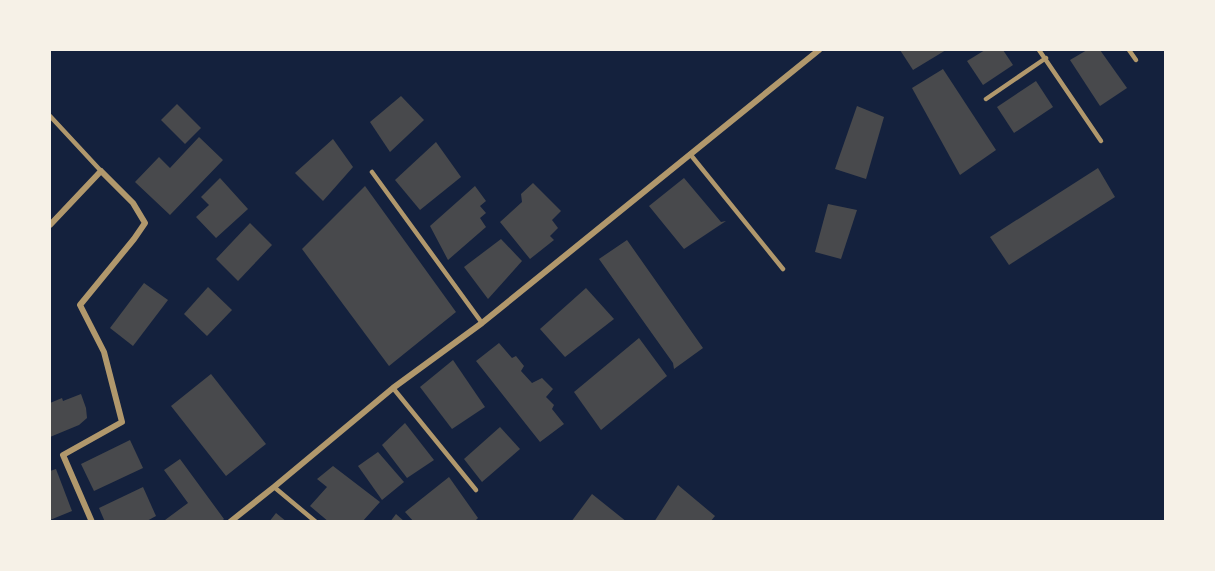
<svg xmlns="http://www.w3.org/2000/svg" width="1215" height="571" viewBox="0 0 1215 571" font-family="Raleway,sans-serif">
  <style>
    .building { fill: #48494c }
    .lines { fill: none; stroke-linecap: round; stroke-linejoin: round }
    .service { stroke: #b1986c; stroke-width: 4.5 }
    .minor { stroke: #b1986c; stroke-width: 6 }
  </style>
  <rect width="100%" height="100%" fill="#14213d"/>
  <g class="building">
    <polygon points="900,50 946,50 913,70"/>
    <polygon points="985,50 1003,50 1013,65 983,85 967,61"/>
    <polygon points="1087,50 1100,50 1127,88 1100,106 1070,60"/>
    <polygon points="943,69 996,150 960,175 912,88"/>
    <polygon points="1036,81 1053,107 1014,133 997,107"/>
    <polygon points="401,96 424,120 390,152 370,122"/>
    <polygon points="177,104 201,128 185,144 161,120"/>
    <polygon points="857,106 884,117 866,179 835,169"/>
    <polygon points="199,137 223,160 170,215 135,182 159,157 170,168"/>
    <polygon points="333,139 353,167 323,201 295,173"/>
    <polygon points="436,142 461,177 420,210 395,180"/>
    <polygon points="1098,168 1115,197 1009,265 990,237"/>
    <polygon points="220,178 248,209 216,238 196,217 209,205 201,197"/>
    <polygon points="684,178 721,222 726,221 684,249 649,206"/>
    <polygon points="533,183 561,211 552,220 558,228 550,236 554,240 530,259 500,222 522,202 521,194"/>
    <polygon points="365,186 456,312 389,366 302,249"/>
    <polygon points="475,186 486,201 480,206 486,213 480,218 486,227 448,260 430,226"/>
    <polygon points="828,204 857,210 841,259 815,252"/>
    <polygon points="250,223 272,245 238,281 216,259"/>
    <polygon points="501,239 522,261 488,299 464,267"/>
    <polygon points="627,240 703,348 674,369 673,363 599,259"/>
    <polygon points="144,283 168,300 133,346 110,328"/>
    <polygon points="208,287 232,310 207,336 184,314"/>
    <polygon points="586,288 614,319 565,357 540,329"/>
    <polygon points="639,338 667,376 601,430 574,392"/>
    <polygon points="499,343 512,358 516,356 524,366 521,371 532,383 542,378 553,389 546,397 554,405 552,409 564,424 540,442 476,361"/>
    <polygon points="453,360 485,407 452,429 420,387"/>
    <polygon points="211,374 266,444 226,476 171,406"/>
    <polygon points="81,394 86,408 87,418 79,425 50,437 50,403 62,398 63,401"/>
    <polygon points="405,423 434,460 407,478 382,445"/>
    <polygon points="500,427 520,449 482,482 464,459"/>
    <polygon points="130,440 143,468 94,491 81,464"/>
    <polygon points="378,452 404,482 382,500 358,466"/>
    <polygon points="180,459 224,519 221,522 165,520 188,503 164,470"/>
    <polygon points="333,466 380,502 362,522 329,522 310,506 327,487 317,479"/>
    <polygon points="56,469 72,511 50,520 50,471"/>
    <polygon points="449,477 478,518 474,522 414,522 405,512"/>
    <polygon points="678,485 715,516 710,522 654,522"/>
    <polygon points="143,487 156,516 145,522 105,522 99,508"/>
    <polygon points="592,494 627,522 571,522"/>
    <polygon points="276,513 287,522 269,522"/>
    <polygon points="396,514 405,522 390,522"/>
  </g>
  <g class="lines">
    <g class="service">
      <polyline points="1039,50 1101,141"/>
      <polyline points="1129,50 1136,60"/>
      <polyline points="986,99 1046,58"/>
      <polyline points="50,116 101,171"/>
      <polyline points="690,154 783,269"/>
      <polyline points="372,172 482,323"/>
      <polyline points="393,388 476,490"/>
      <polyline points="274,487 316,522"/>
    </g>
    <g class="minor">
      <polyline points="50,225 101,171 133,203 145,223 134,239 80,305 104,352 122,422 63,455 92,522"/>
      <polyline points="230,522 274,487 393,388 482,323 819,50"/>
    </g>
  </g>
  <rect width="1215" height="571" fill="none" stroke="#f6f1e7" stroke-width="102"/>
</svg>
